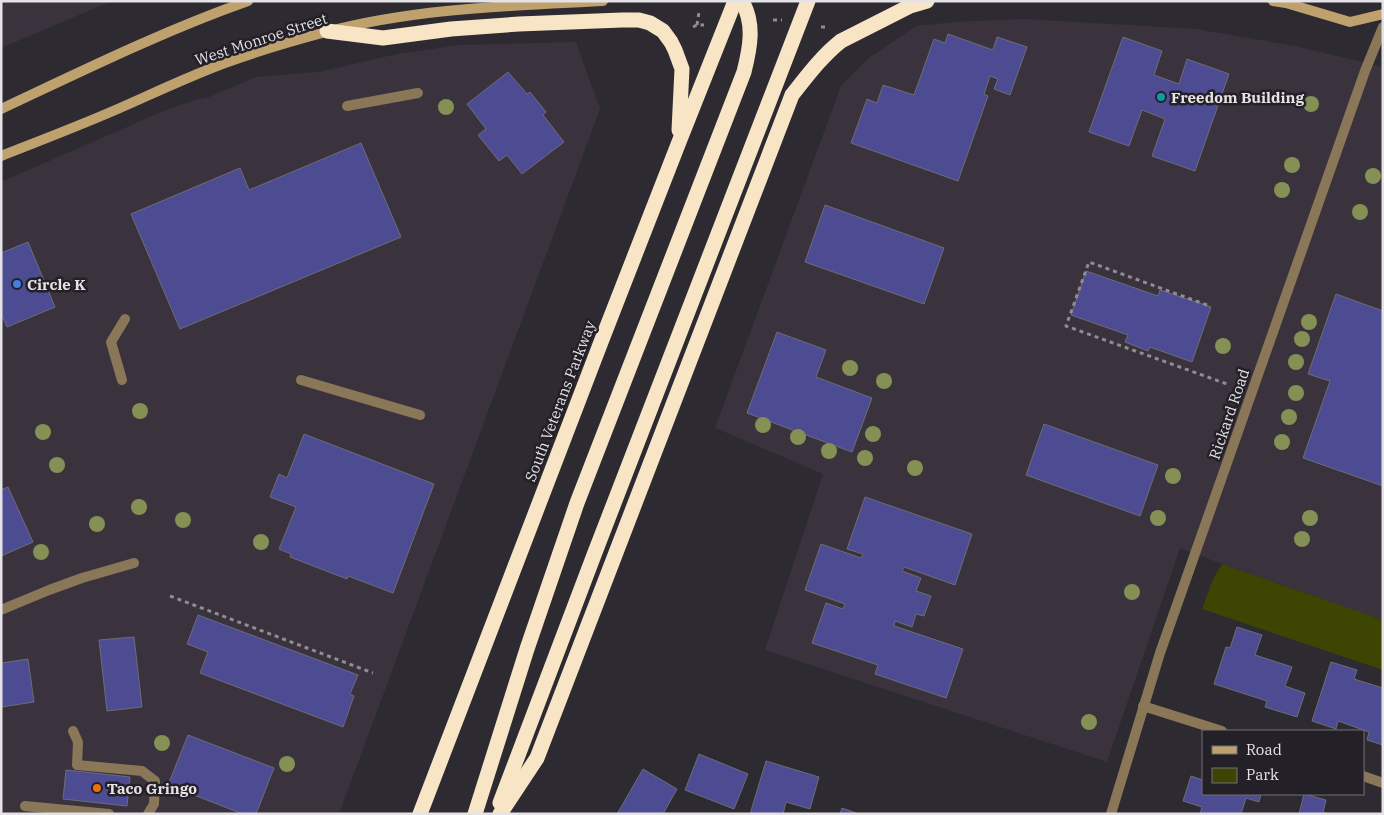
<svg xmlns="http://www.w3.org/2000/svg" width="1384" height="815" viewBox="0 0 1384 815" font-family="'IBM Plex Serif',serif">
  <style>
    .built { fill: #3a333e }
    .green { fill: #3c4602 }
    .building { fill: #4d4c93; stroke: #6c6d76 }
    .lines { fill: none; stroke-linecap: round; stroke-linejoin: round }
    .path { stroke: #908d92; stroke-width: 3; stroke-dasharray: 4 4; stroke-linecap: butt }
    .lane { stroke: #8a7758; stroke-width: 10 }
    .street { stroke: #8a7758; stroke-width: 10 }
    .secondary { stroke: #bfa16e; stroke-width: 10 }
    .highway { stroke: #f7e5c6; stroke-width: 15 }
    .tree { fill: #859054 }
    .culture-dot { fill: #0f9aa8; stroke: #242027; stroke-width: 2 }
    .shop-dot { fill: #3f7fe0; stroke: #242027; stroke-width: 2 }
    .food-dot { fill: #e8710a; stroke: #242027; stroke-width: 2 }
    .labels { text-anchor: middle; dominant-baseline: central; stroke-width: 5; stroke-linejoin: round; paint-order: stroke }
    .street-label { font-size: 15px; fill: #e6e3e7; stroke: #242027 }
    .poi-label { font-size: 15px; font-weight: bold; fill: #e6e3e7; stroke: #242027; text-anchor: start }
  </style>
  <rect width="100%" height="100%" fill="#2e2a31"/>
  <g class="built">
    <polygon points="1,1 112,1 1,48"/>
    <polygon points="1023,19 1196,29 1295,46 1383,67 1383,620 1222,564 1180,548 1107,762 765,650 823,474 715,428 841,86 869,58 916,26 955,22"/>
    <polygon points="576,42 600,109 339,814 1,814 1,182 159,113 194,100 207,98 256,77 319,72 397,54 460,45"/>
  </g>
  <polygon class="green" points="1222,564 1383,620 1383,670 1202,609 1213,579"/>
  <g class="building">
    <polygon points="948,34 993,50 997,37 1027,47 1010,95 994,89 998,79 990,76 984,94 988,96 958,181 851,143 867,99 877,103 883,85 914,95 934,39 945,43"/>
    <polygon points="1123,37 1162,51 1154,75 1179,84 1187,59 1229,74 1195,171 1152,156 1165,119 1142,110 1129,146 1089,132"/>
    <polygon points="508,72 527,94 530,92 546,112 543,115 564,142 522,174 507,155 499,161 478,135 486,129 467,104"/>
    <polygon points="361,143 401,237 180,329 131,214 240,168 249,190"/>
    <polygon points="825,205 944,248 924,304 805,262"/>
    <polygon points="28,242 55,307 7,327 1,313 1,253"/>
    <polygon points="1086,271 1158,296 1160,290 1211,307 1192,362 1150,347 1148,351 1125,342 1128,335 1071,315"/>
    <polygon points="1336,294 1383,311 1383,486 1303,458 1330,381 1308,374"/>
    <polygon points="777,332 826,350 816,377 872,398 852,452 747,413"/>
    <polygon points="1044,424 1158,465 1140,516 1026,475"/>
    <polygon points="304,434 434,484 393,593 348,576 347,579 290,557 291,554 279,549 296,507 270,497 279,474 287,478"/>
    <polygon points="8,487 33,542 1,556 1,490"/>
    <polygon points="865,497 972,534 955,585 904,567 902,571 921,578 916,591 931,596 924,616 916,614 912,627 895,621 894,626 963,649 946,698 875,674 878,665 812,643 826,603 843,609 845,604 805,590 821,544 861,558 863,554 847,549"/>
    <polygon points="198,615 358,675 350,694 354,696 343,727 200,673 208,652 187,644"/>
    <polygon points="1237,627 1262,635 1255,655 1292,667 1285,686 1305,693 1297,717 1265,707 1267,701 1214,684 1226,647 1230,648"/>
    <polygon points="134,637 142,707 107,711 99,640"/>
    <polygon points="28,659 34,702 1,707 1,663"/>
    <polygon points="1331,662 1357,670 1354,679 1383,688 1383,745 1367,740 1369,732 1338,721 1336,729 1312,721"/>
    <polygon points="188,735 274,768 256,814 243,814 168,785"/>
    <polygon points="699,754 748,774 734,809 685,790"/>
    <polygon points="766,761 819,777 810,809 786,802 783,814 750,814"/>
    <polygon points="643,769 677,789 663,814 617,814"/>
    <polygon points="66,770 130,777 127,806 63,799"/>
    <polygon points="1191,776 1203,780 1203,794 1261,794 1259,802 1246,798 1241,814 1200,814 1202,807 1183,801"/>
    <polygon points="1304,794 1326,800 1323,812 1328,814 1299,814"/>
    <polygon points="842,808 859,814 840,814"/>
  </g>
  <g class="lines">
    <g class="path">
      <polyline points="773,20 782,20"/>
      <polyline points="697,25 699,12"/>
      <polyline points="693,27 697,25 704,25"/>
      <polyline points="821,27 829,27"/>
      <polyline points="1207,305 1089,262 1066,326 1227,384"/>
      <polyline points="170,596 373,673"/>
    </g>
    <g class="lane">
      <polyline points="347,106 418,93"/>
      <polyline points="122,380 111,342 125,319"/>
      <polyline points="301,380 420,415"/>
      <polyline points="73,731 78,742 77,765 142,771 155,781 154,804 148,814"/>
      <polyline points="25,806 109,814"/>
    </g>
    <g class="street">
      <polyline points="1,610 49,590 82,578 134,563"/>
      <polyline points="1143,706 1222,731"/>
      <polyline points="1363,776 1383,783"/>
      <polyline points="1111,814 1160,653 1365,71 1383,27"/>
    </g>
    <g class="secondary">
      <polyline points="1273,1 1286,3 1350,22 1383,14"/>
      <path d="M 1,109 C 82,71 163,31 248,1"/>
      <path d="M 1,156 C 39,141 76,127 113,111 C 150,95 187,77 225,63 C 258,51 292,41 326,32 C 416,8 510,6 603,1"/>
    </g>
    <g class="highway">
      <polyline points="327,31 383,38 451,29 519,24 622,20 639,20 650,23 663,31 671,42 675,50 682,69 679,130"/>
      <polyline points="500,803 594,555 808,1"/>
      <polyline points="420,814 601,342 679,142 735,1"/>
      <path d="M 475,814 L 527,649 L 577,503 L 744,72 C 750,48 755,24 742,1"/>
      <path d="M 500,814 L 537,758 L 792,95 C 807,76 822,56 841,41 L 910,6 L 927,1"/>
    </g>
  </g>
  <g class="tree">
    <circle cx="1311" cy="104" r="8"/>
    <circle cx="446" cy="107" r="8"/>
    <circle cx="1292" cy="165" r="8"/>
    <circle cx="1373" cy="176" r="8"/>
    <circle cx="1282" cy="190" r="8"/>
    <circle cx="1360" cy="212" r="8"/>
    <circle cx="1309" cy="322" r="8"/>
    <circle cx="1302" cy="339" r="8"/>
    <circle cx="1223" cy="346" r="8"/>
    <circle cx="1296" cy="362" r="8"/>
    <circle cx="850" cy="368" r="8"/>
    <circle cx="884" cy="381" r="8"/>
    <circle cx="1296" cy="393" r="8"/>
    <circle cx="140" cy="411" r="8"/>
    <circle cx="1289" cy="417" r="8"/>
    <circle cx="763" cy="425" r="8"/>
    <circle cx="43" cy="432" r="8"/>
    <circle cx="873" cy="434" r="8"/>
    <circle cx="798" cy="437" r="8"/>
    <circle cx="1282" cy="442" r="8"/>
    <circle cx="829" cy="451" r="8"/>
    <circle cx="865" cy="458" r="8"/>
    <circle cx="57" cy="465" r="8"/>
    <circle cx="915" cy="468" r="8"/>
    <circle cx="1173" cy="476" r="8"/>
    <circle cx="139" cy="507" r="8"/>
    <circle cx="1158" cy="518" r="8"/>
    <circle cx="1310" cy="518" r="8"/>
    <circle cx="183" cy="520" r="8"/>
    <circle cx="97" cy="524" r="8"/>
    <circle cx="1302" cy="539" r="8"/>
    <circle cx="261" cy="542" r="8"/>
    <circle cx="41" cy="552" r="8"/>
    <circle cx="1132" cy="592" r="8"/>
    <circle cx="1089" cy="722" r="8"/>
    <circle cx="162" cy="743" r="8"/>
    <circle cx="287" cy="764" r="8"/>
  </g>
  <circle class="culture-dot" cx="1161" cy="97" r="5"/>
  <circle class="shop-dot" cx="17" cy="284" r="5"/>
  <circle class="food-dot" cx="97" cy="788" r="5"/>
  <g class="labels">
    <g class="street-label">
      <text transform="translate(261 39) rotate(-18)">West Monroe Street</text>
      <text transform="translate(560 401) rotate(-69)">South Veterans Parkway</text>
      <text transform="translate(1229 414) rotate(-71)">Rickard Road</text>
    </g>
    <g class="poi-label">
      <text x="1171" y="97">Freedom Building</text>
      <text x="27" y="284">Circle K</text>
      <text x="107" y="788">Taco Gringo</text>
    </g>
  </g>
  <rect width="1384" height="815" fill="none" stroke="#e6e3e7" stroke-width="5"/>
  <rect x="1202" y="730" width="162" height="65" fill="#242027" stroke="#726e74"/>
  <rect x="1212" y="746" width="25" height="8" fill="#bfa16e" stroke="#726e74"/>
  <text x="1246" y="755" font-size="15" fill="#e6e3e7">Road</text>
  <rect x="1212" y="768" width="25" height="15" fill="#3c4602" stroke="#726e74"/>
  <text x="1246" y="780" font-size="15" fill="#e6e3e7">Park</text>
</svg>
